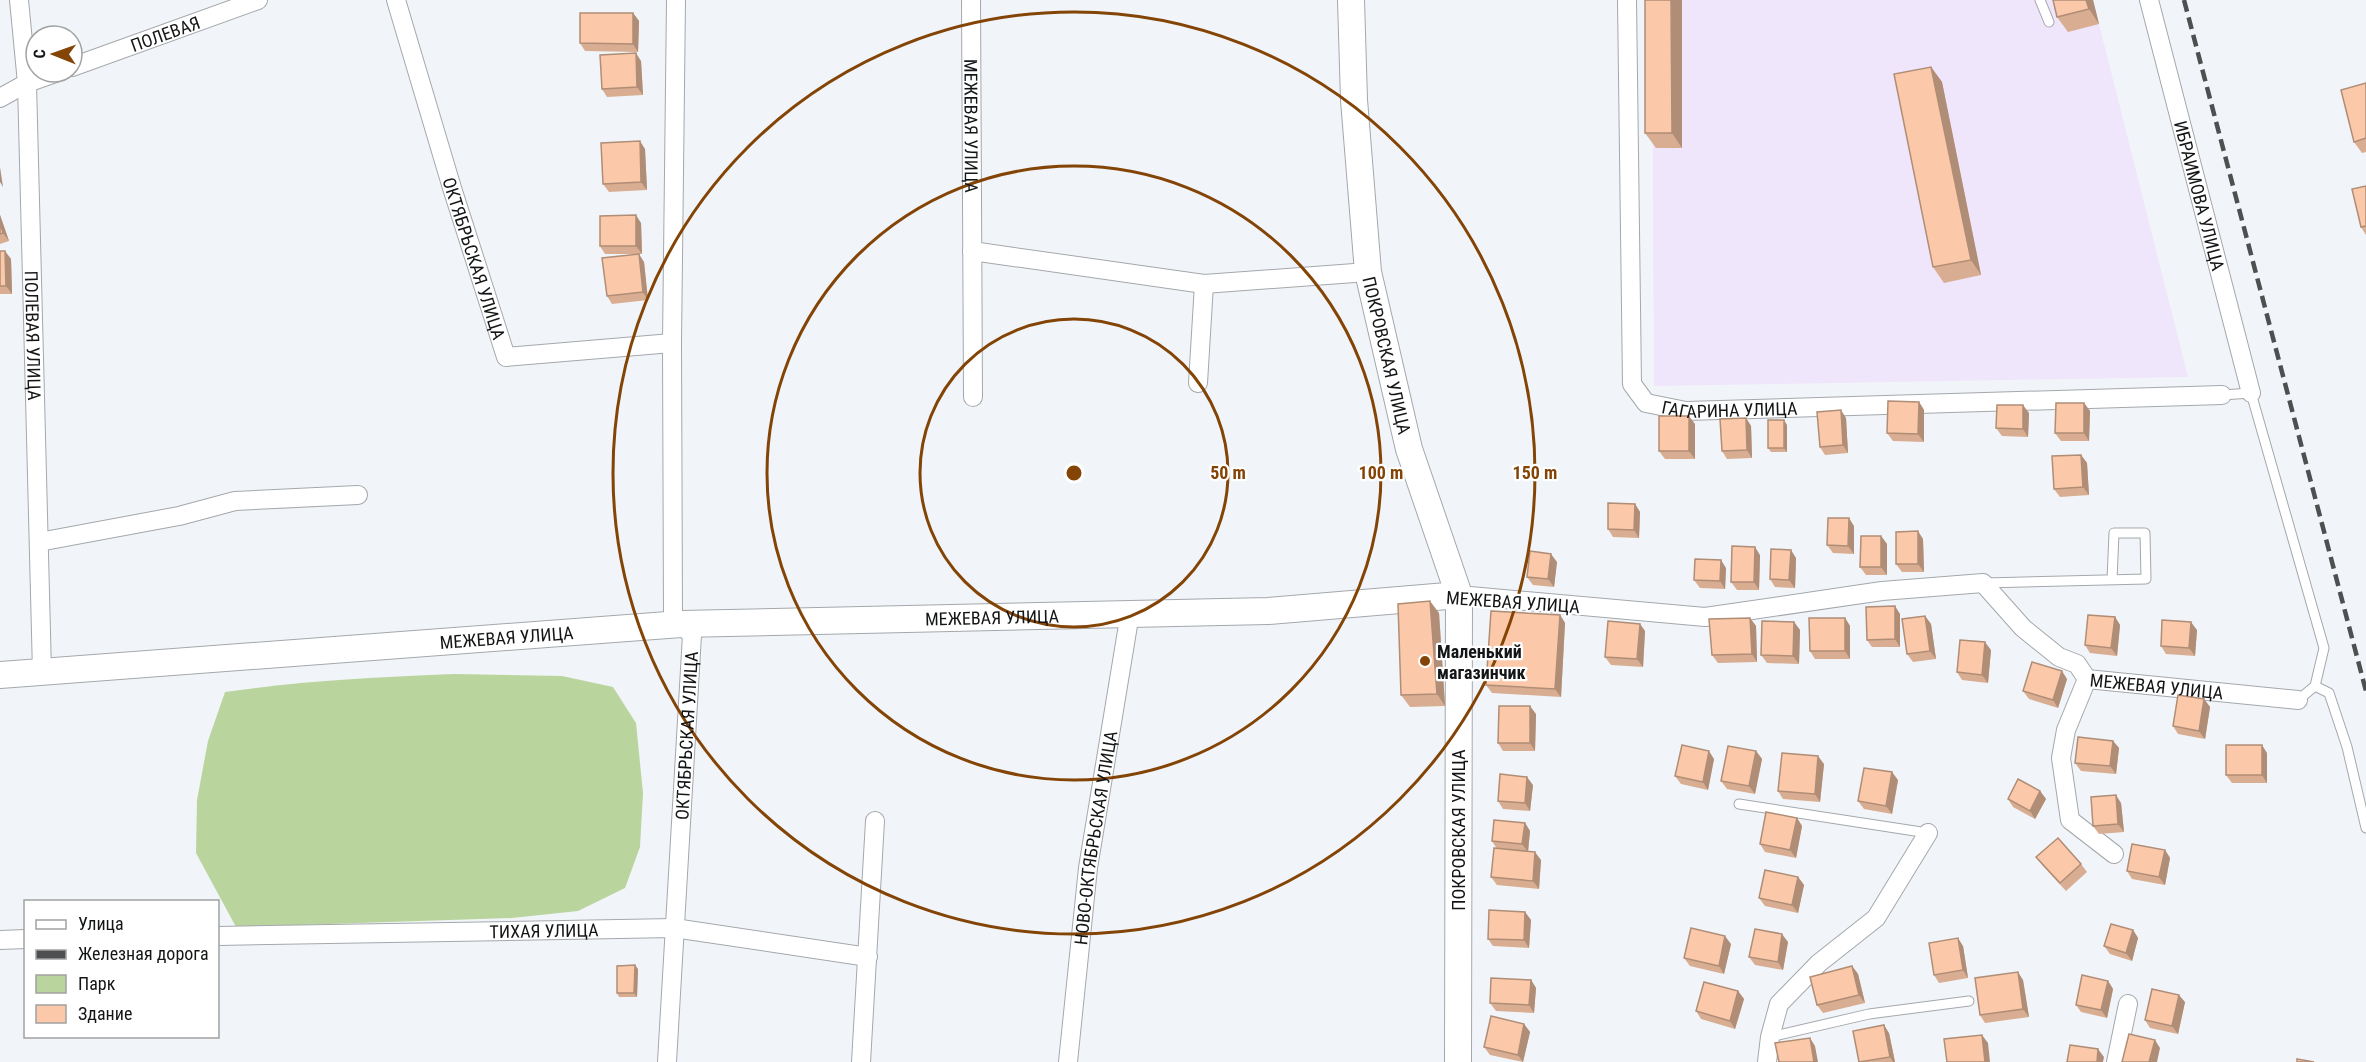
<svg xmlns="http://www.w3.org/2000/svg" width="2366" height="1062" viewBox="0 0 2366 1062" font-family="'Roboto Condensed',sans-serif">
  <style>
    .industrial { fill: #f0e6fb }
    .green { fill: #bad49e }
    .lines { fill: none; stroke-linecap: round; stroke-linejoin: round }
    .lane-casing { stroke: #a4a8ac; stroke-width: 11 }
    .street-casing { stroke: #a4a8ac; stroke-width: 20 }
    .secondary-casing { stroke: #a4a8ac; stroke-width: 28 }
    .lane { stroke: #fff; stroke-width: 9 }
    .street { stroke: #fff; stroke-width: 18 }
    .secondary { stroke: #fff; stroke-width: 26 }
    .rail { stroke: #4d4f51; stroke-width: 4.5; stroke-dasharray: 12 6; stroke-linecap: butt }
    .wall { fill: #d8ad91 }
    .shaded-wall { fill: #b08d76 }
    .building { fill: #fbc9a9; stroke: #b08d76; stroke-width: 1.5 }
    .ring { fill: none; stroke: #834406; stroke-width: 3 }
    .poi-dot { fill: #834406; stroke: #fff; stroke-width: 2 }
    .labels { text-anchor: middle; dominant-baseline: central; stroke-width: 4.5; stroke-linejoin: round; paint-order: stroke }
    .street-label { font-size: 18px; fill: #141516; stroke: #fff }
    .poi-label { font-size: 18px; font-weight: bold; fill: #141516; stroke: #fff; text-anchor: start }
    .centre { fill: #834406; stroke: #fff; stroke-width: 3 }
    .ring-label { font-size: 18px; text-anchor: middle; font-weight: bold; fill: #834406; stroke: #fff; stroke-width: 4.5; stroke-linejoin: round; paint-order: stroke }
  </style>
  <rect width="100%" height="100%" fill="#f1f5f9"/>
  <polygon class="industrial" points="1652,0 2093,0 2188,377 1654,386"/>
  <path class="green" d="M 454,674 L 562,676 L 613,687 L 636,723 L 643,793 L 640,847 L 625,888 L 578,911 L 512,918 L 236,927 L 196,853 L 197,800 L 208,741 L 225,692 C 301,681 377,677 454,674 Z"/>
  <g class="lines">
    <g class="lane-casing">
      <g id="lane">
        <polyline points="2040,0 2049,22"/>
        <polyline points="2222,395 2251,393 2324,648 2315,686 2298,700"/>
        <polyline points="1985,583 2146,579 2145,533 2114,533 2112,580"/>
        <polyline points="2315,686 2329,693 2347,747 2366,828"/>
        <polyline points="1739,804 1928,833"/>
        <polyline points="1770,1037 1869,1014 1969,1001"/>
      </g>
    </g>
    <g class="street-casing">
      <g id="street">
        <path id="s1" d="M 19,0 L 27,83 L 42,672"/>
        <path id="s2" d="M 396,0 L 452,188 L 506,357 L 672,343"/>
        <path id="s3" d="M 971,0 L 973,397"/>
        <path id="s4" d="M 1627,0 L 1632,384 L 1646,403 L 1686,411 L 2222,395"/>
        <path id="s5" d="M 2149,0 L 2251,393"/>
        <path id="s6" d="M 72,67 L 258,0"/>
        <polyline points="0,98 27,83 58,72"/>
        <polyline points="972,251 1204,284 1368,272"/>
        <polyline points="1198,383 1204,284"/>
        <polyline points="39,542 179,516 235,501 358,495"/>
        <path id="s7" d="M 1459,595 L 1705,617 L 1882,591 L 1983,583 L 2023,628 L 2059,657 L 2077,664 L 2087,679 L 2298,700"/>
        <polyline points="2087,679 2066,730 2061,758 2070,820 2114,854"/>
        <path id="s8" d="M 218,936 L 674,928 L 868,957"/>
        <polyline points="0,940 26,939"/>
        <path id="s9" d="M 667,1062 L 692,635 L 673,617 L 672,343 L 676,0"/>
        <polyline points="861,1062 875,821"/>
        <path id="s10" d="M 1068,1062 L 1088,868 L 1130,613"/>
        <polyline points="1767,1062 1770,1037 1779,1004 1819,963 1876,918 1928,833"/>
        <polyline points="2116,1062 2128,1004"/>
      </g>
    </g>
    <g class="secondary-casing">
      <g id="secondary">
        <path id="s11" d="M 1351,0 L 1354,100 L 1368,272 L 1409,449 L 1459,595 L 1458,1062"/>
        <path id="s12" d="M 0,675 L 681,624 L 1268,611 L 1459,595"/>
      </g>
    </g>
    <use href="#lane" class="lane"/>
    <use href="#street" class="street"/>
    <use href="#secondary" class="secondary"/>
    <polyline class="rail" points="2184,0 2366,691"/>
  </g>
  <g class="wall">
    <polygon points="1645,0 1682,0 1682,148 1656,148 1645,133"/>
    <polygon points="2053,0 2093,0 2099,24 2068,32 2057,17"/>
    <polygon points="633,13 639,21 638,52 585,51 580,43"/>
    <polygon points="641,61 643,95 607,97 602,89"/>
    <polygon points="1931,67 1942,82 1981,275 1944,283 1933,267"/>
    <polygon points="2366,83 2366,152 2362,153 2354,142"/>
    <polygon points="645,149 647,190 609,192 603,184"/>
    <polygon points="2366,186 2366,235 2361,227"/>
    <polygon points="0,215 9,241 0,244"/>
    <polygon points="641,223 642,254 605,254 600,246"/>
    <polygon points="0,251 11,259 12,294 0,294"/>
    <polygon points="644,262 648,300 612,304 607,296"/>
    <polygon points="1919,402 1924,410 1924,442 1893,441 1887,433"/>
    <polygon points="2084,403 2090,411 2089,441 2061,441 2055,433"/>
    <polygon points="2029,413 2028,437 2002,436 1996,428"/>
    <polygon points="1746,418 1751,426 1752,458 1727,459 1722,451"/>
    <polygon points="1846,418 1848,453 1825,455 1820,447"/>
    <polygon points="1695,424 1695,459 1665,459 1659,451"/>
    <polygon points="1787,425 1787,452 1771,452 1768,448"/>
    <polygon points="2081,455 2087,463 2089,495 2060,497 2054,489"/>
    <polygon points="1635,504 1640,512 1639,538 1613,537 1608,529"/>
    <polygon points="1854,526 1854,554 1833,553 1827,545"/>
    <polygon points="1881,536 1887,544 1887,575 1866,575 1860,567"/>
    <polygon points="1923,539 1924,572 1902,572 1896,564"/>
    <polygon points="1760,555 1759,590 1737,590 1731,582"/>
    <polygon points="1796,558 1795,588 1775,587 1770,579"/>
    <polygon points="1557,562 1554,587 1533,585 1527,577"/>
    <polygon points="1726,568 1725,589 1700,588 1694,580"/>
    <polygon points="1439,613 1445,706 1410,707 1401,695"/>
    <polygon points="1900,614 1900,647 1872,647 1867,640"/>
    <polygon points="1560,615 1565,623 1561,697 1492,693 1486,685"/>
    <polygon points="1925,616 1931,624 1936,659 1913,662 1907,654"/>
    <polygon points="2115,617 2120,625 2117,656 2090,653 2085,645"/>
    <polygon points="1750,618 1756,626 1757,662 1718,663 1712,655"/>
    <polygon points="1845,618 1850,626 1850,659 1815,659 1810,651"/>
    <polygon points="1794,622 1800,630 1799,664 1767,663 1761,655"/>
    <polygon points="1640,624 1645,631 1643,667 1611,665 1605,657"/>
    <polygon points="2197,630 2195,656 2166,654 2161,646"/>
    <polygon points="1991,650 1988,683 1962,680 1957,672"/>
    <polygon points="2067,679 2058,708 2029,699 2023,691"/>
    <polygon points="2204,699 2210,707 2205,739 2178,734 2173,726"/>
    <polygon points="1536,714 1535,751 1503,751 1498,743"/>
    <polygon points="2113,741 2119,748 2116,774 2081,771 2075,763"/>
    <polygon points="1756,751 1762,759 1755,794 1727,789 1721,781"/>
    <polygon points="2267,753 2267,783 2232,783 2226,775"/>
    <polygon points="1714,759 1708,790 1681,784 1675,776"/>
    <polygon points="1824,764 1820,802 1783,799 1778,791"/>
    <polygon points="1898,780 1892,814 1864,809 1858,801"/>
    <polygon points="1533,785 1530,811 1503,809 1498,801"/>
    <polygon points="2040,791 2046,799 2035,819 2013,807 2008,799"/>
    <polygon points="2121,803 2124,832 2099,834 2093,826"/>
    <polygon points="1797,818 1802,826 1796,858 1765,852 1760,844"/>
    <polygon points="1525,823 1530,831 1528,851 1541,860 1539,889 1497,885 1491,877 1497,849 1492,841"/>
    <polygon points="2165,850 2170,858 2165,885 2132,879 2127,871"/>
    <polygon points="2036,857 2081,864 2087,872 2066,891 2042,865"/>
    <polygon points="1798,877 1804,885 1798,913 1765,906 1759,898"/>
    <polygon points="1525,912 1531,920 1529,948 1493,946 1488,939"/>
    <polygon points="2133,930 2138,938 2132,961 2110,954 2104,946"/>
    <polygon points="1788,942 1783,970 1755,965 1749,957"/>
    <polygon points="1731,944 1724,974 1690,966 1684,958"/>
    <polygon points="1963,946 1968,978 1939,983 1934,975"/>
    <polygon points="1852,966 1858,974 1865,1003 1823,1013 1817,1005"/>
    <polygon points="638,969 637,997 619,997 617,993"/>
    <polygon points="1531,980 1536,988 1534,1013 1496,1011 1490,1003"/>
    <polygon points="2023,980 2029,1017 1985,1023 1980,1015"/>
    <polygon points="2108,981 2113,989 2107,1018 2081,1012 2076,1005"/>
    <polygon points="1738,991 1744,999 1735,1029 1701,1019 1696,1011"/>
    <polygon points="2185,1002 2178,1034 2150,1028 2145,1020"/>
    <polygon points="1524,1024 1530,1032 1523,1062 1490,1055 1484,1047"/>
    <polygon points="1889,1033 1895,1062 1859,1062"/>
  </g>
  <g class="shaded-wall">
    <polygon points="1671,0 1682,0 1682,148 1672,133"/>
    <polygon points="2086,0 2093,0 2099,24 2089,9"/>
    <polygon points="633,13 639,21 638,52 633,44"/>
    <polygon points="636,53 641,61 643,95 637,87"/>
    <polygon points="1931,67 1942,82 1981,275 1971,260"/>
    <polygon points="640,141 645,149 647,190 641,182"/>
    <polygon points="0,167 3,187 0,182"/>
    <polygon points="0,215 9,241 3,233 0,223"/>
    <polygon points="636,215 641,223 642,254 636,246"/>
    <polygon points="5,251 11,259 12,294 6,286"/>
    <polygon points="639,254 644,262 648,300 643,292"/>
    <polygon points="1919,402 1924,410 1924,442 1918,434"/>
    <polygon points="2084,403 2090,411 2089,441 2084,433"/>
    <polygon points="2023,405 2029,413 2028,437 2023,429"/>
    <polygon points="1841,410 1846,418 1848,453 1843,445"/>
    <polygon points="1689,416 1695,424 1695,459 1689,451"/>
    <polygon points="1746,418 1751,426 1752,458 1747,450"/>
    <polygon points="1784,420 1787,425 1787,452 1784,448"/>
    <polygon points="2081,455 2087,463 2089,495 2083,487"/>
    <polygon points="1635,504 1640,512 1639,538 1634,530"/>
    <polygon points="1849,518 1854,526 1854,554 1848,546"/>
    <polygon points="1918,531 1923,539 1924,572 1918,564"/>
    <polygon points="1881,536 1887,544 1887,575 1881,567"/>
    <polygon points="1755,547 1760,555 1759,590 1754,582"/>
    <polygon points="1791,550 1796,558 1795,588 1789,580"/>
    <polygon points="1551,554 1557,562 1554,587 1548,579"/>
    <polygon points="1721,560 1726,568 1725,589 1720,581"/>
    <polygon points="1430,601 1439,613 1445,706 1437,694"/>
    <polygon points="1895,606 1900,614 1900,647 1895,639"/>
    <polygon points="1560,615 1565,623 1561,697 1555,689"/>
    <polygon points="1925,616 1931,624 1936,659 1930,651"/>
    <polygon points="2115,617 2120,625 2117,656 2111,648"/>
    <polygon points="1750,618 1756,626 1757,662 1752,654"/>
    <polygon points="1845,618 1850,626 1850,659 1845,651"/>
    <polygon points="1794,622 1800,630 1799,664 1793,656"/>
    <polygon points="2191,622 2197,630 2195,656 2189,648"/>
    <polygon points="1640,624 1645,631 1643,667 1637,659"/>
    <polygon points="1985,642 1991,650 1988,683 1982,675"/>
    <polygon points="2062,671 2067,679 2058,708 2053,700"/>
    <polygon points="2204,699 2210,707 2205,739 2199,731"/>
    <polygon points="1530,706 1536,714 1535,751 1530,743"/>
    <polygon points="2113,741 2119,748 2116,774 2110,766"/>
    <polygon points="2262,745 2267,753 2267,783 2262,775"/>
    <polygon points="1709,751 1714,759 1708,790 1703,782"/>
    <polygon points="1756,751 1762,759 1755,794 1749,786"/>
    <polygon points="1818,756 1824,764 1820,802 1815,794"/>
    <polygon points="1892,772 1898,780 1892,814 1886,806"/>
    <polygon points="1527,777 1533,785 1530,811 1525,803"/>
    <polygon points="2040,791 2046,799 2035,819 2030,811"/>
    <polygon points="2116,795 2121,803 2124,832 2118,824"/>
    <polygon points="1797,818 1802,826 1796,858 1790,850"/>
    <polygon points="1525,823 1530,831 1528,852 1522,844"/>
    <polygon points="2165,850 2170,858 2165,885 2159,877"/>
    <polygon points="1535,852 1541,860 1539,889 1533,881"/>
    <polygon points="1798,877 1804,885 1798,913 1792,905"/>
    <polygon points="1525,912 1531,920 1529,948 1524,940"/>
    <polygon points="2133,930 2138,938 2132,961 2126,953"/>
    <polygon points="1782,934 1788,942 1783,970 1778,962"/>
    <polygon points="1725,936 1731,944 1724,974 1719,966"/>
    <polygon points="1958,938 1963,946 1968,978 1963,970"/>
    <polygon points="635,965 638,969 637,997 634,993"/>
    <polygon points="1852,966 1858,974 1865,1003 1859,995"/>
    <polygon points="2018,972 2023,980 2029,1017 2023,1009"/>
    <polygon points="1531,980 1536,988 1534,1013 1529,1005"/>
    <polygon points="2108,981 2113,989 2107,1018 2101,1010"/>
    <polygon points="1738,991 1744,999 1735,1029 1730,1021"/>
    <polygon points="2179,995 2185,1002 2178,1034 2172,1026"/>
    <polygon points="1524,1024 1530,1032 1523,1062 1518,1055"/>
    <polygon points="1884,1025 1889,1033 1895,1062 1893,1062 1890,1057"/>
    <polygon points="1982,1035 1988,1043 1990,1062 1985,1062"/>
    <polygon points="1810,1038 1815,1046 1818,1062 1814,1062"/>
    <polygon points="2155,1040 2160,1048 2157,1062 2149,1062"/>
    <polygon points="2098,1049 2104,1057 2103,1062 2097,1062"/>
  </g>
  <g class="building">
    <polygon points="1645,0 1671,0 1672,133 1645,133"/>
    <polygon points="2053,0 2086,0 2089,9 2057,17"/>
    <polygon points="580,13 633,13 633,44 580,43"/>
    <polygon points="636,53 637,87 602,89 600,55"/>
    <polygon points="1931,67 1971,260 1933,267 1894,74"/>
    <polygon points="2366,83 2366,138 2354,142 2341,90"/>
    <polygon points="640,141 641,182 603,184 601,143"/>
    <polygon points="2366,186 2366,226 2361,227 2352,189"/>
    <polygon points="636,215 636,246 600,246 600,216"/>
    <polygon points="0,223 3,233 0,234"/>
    <polygon points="0,251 5,251 6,286 0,286"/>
    <polygon points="639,254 643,292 607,296 602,258"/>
    <polygon points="1888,401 1919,402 1918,434 1887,433"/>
    <polygon points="2056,403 2084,403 2084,433 2055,433"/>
    <polygon points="1997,405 2023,405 2023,429 1996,428"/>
    <polygon points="1841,410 1843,445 1820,447 1817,412"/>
    <rect x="1659" y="416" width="30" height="35"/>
    <polygon points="1746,418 1747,450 1722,451 1720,419"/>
    <rect x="1768" y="420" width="16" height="28"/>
    <polygon points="2081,455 2083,487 2054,489 2052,456"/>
    <polygon points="1608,503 1635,504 1634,530 1608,529"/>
    <polygon points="1828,518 1849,518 1848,546 1827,545"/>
    <polygon points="1918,531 1918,564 1896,564 1896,532"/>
    <polygon points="1861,536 1881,536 1881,567 1860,567"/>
    <polygon points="1732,546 1755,547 1754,582 1731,582"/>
    <polygon points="1771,549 1791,550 1789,580 1770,579"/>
    <polygon points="1530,551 1551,554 1548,579 1527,577"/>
    <polygon points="1695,559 1721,560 1720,581 1694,580"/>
    <polygon points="1430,601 1437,694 1401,695 1398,604"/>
    <polygon points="1895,606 1895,639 1867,640 1866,607"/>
    <polygon points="1491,611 1560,615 1555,689 1486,685"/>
    <polygon points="2088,615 2115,617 2111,648 2085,645"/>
    <polygon points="1925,616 1930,651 1907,654 1902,619"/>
    <polygon points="1750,618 1752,654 1712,655 1709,619"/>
    <polygon points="1809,618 1845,618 1845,651 1810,651"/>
    <polygon points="2162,620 2191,622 2189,648 2161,646"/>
    <polygon points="1608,621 1640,624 1637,659 1605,657"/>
    <polygon points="1762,621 1794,622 1793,656 1761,655"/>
    <polygon points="1960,640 1985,642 1982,675 1957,672"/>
    <polygon points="2032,662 2062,671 2053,700 2023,691"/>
    <polygon points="2178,695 2204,699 2199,731 2173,726"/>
    <polygon points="1499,706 1530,706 1530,743 1498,743"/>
    <polygon points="2078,737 2113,741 2110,766 2075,763"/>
    <polygon points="1682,745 1709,751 1703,782 1675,776"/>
    <rect x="2226" y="745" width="36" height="30"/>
    <polygon points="1728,746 1756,751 1749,786 1721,781"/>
    <polygon points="1782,753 1818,756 1815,794 1778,791"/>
    <polygon points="1864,768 1892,772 1886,806 1858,801"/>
    <polygon points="1500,774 1527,777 1525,803 1498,801"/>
    <polygon points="2018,779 2040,791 2030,811 2008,799"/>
    <polygon points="2116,795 2118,824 2093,826 2091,797"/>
    <polygon points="1766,812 1797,818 1790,850 1760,844"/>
    <polygon points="1494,820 1525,823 1522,844 1492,841"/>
    <polygon points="2058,838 2081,864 2060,883 2036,857"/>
    <polygon points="2132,844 2165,850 2159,877 2127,871"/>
    <polygon points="1494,848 1535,852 1533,881 1491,877"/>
    <polygon points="1765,870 1798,877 1792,905 1759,898"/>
    <polygon points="1489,910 1525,912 1524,940 1488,939"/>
    <polygon points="2111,924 2133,930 2126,953 2104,946"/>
    <polygon points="1691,928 1725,936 1719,966 1684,958"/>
    <polygon points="1755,929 1782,934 1778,962 1749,957"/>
    <polygon points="1958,938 1963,970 1934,975 1929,943"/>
    <polygon points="635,965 634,993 617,993 617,966"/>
    <polygon points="1852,966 1859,995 1817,1005 1810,977"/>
    <polygon points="2018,972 2023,1009 1980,1015 1975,978"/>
    <polygon points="2082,975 2108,981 2101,1010 2076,1005"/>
    <polygon points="1491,978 1531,980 1529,1005 1490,1003"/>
    <polygon points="1704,982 1738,991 1730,1021 1696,1011"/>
    <polygon points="2152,989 2179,995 2172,1026 2145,1020"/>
    <polygon points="1491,1016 1524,1024 1518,1055 1484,1047"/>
    <polygon points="1884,1025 1890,1057 1859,1062 1853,1031"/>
    <polygon points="2129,1034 2155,1040 2149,1062 2122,1062"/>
    <polygon points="1982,1035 1985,1062 1947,1062 1944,1039"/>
    <polygon points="1810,1038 1814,1062 1779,1062 1775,1043"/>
    <polygon points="2070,1045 2098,1049 2097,1062 2067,1062"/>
    <polygon points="2297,1059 2314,1062 2297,1062"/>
  </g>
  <g class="ring">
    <circle cx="1074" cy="473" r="154"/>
    <circle cx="1074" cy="473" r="307"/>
    <circle cx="1074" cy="473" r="461"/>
  </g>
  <circle class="poi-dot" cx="1425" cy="661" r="6"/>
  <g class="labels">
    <g class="street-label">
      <text stroke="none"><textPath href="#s6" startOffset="99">ПОЛЕВАЯ</textPath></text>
      <text stroke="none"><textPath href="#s3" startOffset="126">МЕЖЕВАЯ УЛИЦА</textPath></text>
      <text stroke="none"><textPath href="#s5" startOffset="202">ИБРАИМОВА УЛИЦА</textPath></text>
      <text stroke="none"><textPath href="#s2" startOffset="270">ОКТЯБРЬСКАЯ УЛИЦА</textPath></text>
      <text stroke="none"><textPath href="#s1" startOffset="336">ПОЛЕВАЯ УЛИЦА</textPath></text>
      <text stroke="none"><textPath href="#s11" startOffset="358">ПОКРОВСКАЯ УЛИЦА</textPath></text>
      <text stroke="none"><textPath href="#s4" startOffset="492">ГАГАРИНА УЛИЦА</textPath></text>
      <text transform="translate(1513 602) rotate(4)">МЕЖЕВАЯ УЛИЦА</text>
      <text stroke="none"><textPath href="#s12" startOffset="994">МЕЖЕВАЯ УЛИЦА</textPath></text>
      <text stroke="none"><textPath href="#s12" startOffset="508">МЕЖЕВАЯ УЛИЦА</textPath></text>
      <text stroke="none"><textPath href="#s7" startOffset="741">МЕЖЕВАЯ УЛИЦА</textPath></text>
      <text stroke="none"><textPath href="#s9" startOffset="327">ОКТЯБРЬСКАЯ УЛИЦА</textPath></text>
      <text transform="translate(1458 830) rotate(-90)">ПОКРОВСКАЯ УЛИЦА</text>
      <text stroke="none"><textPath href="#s10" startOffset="226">НОВО-ОКТЯБРЬСКАЯ УЛИЦА</textPath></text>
      <text stroke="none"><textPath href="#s8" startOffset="326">ТИХАЯ УЛИЦА</textPath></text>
    </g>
    <g class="poi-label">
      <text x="1437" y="651">Маленький<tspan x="1437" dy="21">магазинчик</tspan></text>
    </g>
  </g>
  <circle cx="1074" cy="473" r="9" class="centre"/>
  <g class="ring-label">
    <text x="1228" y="479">50 m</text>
    <text x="1381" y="479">100 m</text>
    <text x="1535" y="479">150 m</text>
  </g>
  <rect x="24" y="900" width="195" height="138" fill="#ffffff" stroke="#a1a1a2" stroke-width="1.5"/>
  <rect x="36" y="920" width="30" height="9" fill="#ffffff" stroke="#a1a1a2" stroke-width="1.5"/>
  <text x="78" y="930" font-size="18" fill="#141516">Улица</text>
  <rect x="36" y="950" width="30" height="9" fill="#4d4f51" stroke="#a1a1a2" stroke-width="1.5"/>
  <text x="78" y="960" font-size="18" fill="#141516">Железная дорога</text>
  <rect x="36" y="975" width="30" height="18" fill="#bad49e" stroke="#a1a1a2" stroke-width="1.5"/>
  <text x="78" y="990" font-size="18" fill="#141516">Парк</text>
  <rect x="36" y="1005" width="30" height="18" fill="#fbc9a9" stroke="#a1a1a2" stroke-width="1.5"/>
  <text x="78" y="1020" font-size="18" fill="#141516">Здание</text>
  <g transform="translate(54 54) rotate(271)"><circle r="28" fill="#ffffff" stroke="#a1a1a2" stroke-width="1.5"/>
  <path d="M0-4.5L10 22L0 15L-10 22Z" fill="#834406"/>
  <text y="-9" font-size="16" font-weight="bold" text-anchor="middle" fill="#141516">С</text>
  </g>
</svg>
